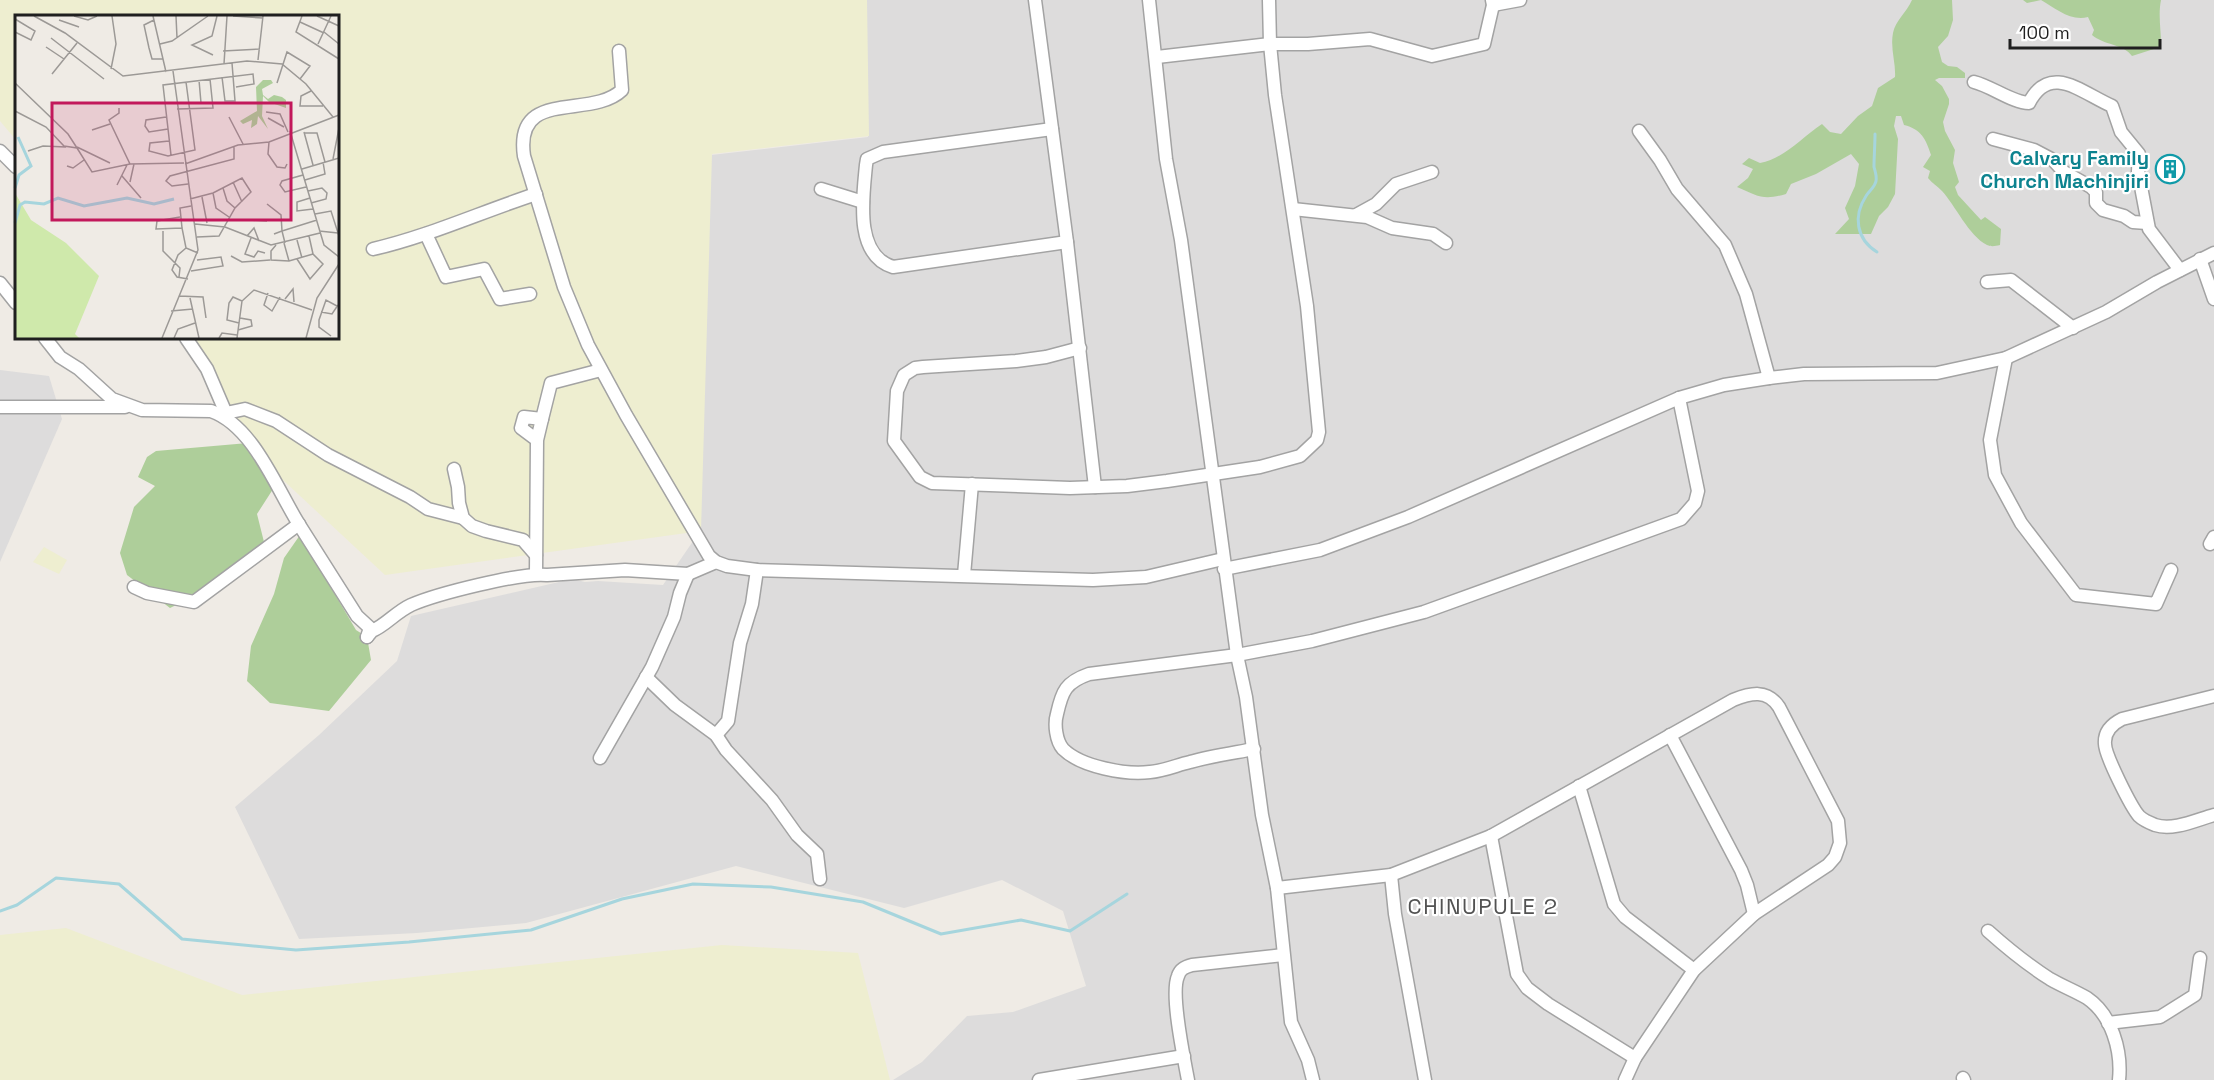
<svg xmlns="http://www.w3.org/2000/svg" width="2214" height="1080" viewBox="0 0 2214 1080" font-family="'Space Grotesk',sans-serif">
  <style>
    .residential { fill: #dddcdc }
    .farmland { fill: #eeeed0 }
    .forest { fill: #aece9a }
    .lines { fill: none; stroke-linecap: round; stroke-linejoin: round }
    .stream { stroke: #a6d5dd; stroke-width: 3 }
    .minor-casing { stroke: #a3a3a3; stroke-width: 15 }
    .minor { stroke: #fff; stroke-width: 12 }
    .labels { text-anchor: middle; dominant-baseline: central; stroke-width: 4.5; stroke-linejoin: round; paint-order: stroke }
    .culture-label { font-size: 20px; font-weight: bold; fill: #0d838f; stroke: #fff; text-anchor: end }
    .quarter-label { font-size: 22px; letter-spacing: 1.5px; fill: #525252; stroke: #fff }
    .inset-river { fill: none; stroke: #a6d5dd; stroke-width: 3 }
    .inset-road { fill: none; stroke: #9c9996; stroke-width: 1.5 }
    .view { fill: #c2185b; fill-opacity: 0.15; stroke: #c2185b; stroke-width: 3 }
    .inset-edge { fill: none; stroke: #1f1f1f; stroke-width: 3 }
  </style>
  <rect width="100%" height="100%" fill="#efebe5"/>
  <g class="residential">
    <polygon points="866,0 2214,0 2214,1080 893,1080 922,1062 967,1016 1013,1012 1086,986 1063,911 1002,880 904,908 736,866 526,923 417,933 299,939 235,807 319,735 397,661 411,616 572,579 585,582 598,581 663,585 700,531 711,155 868,137"/>
    <polygon points="0,370 49,376 62,419 0,562"/>
  </g>
  <g class="farmland">
    <polygon points="0,0 867,0 869,136 712,154 701,531 385,575 227,428 215,400 208,371 187,349 180,338 338,338 338,16 16,16 16,140 0,121"/>
    <polygon points="44,547 67,560 59,574 33,562"/>
    <polygon points="66,928 242,995 722,945 858,953 890,1080 0,1080 0,935"/>
  </g>
  <g class="forest">
    <path d="M 1912,0 L 1952,0 L 1953,20 L 1948,36 L 1938,47 L 1942,62 L 1948,66 L 1957,67 L 1965,73 L 1965,78 L 1939,78 L 1935,80 L 1942,86 L 1949,99 L 1949,104 L 1943,122 L 1945,131 L 1955,150 L 1953,163 L 1959,182 L 1955,187 L 1958,195 L 1981,220 L 1985,217 L 2001,229 L 2000,245 C 1995,246 1992,247 1987,245 C 1969,236 1955,205 1942,191 C 1937,186 1932,183 1928,178 L 1930,171 L 1923,167 L 1931,155 C 1926,139 1921,129 1904,125 L 1901,116 L 1896,116 L 1894,126 L 1898,139 L 1895,194 L 1888,207 L 1879,216 L 1871,234 L 1835,234 L 1849,219 L 1845,208 L 1855,186 L 1859,164 L 1851,154 L 1816,174 L 1791,184 L 1786,194 C 1762,201 1759,196 1737,187 L 1748,178 L 1753,169 L 1742,164 L 1749,158 L 1760,163 C 1785,158 1801,138 1822,124 L 1830,132 L 1841,134 L 1858,116 L 1872,106 L 1878,88 L 1895,77 C 1896,63 1890,48 1893,33 C 1895,21 1907,12 1912,0 Z"/>
    <path d="M 2023,0 L 2161,0 C 2158,15 2161,29 2161,44 L 2157,48 L 2132,56 C 2124,44 2103,45 2092,35 L 2094,30 L 2088,17 C 2071,22 2055,8 2041,0 L 2027,3 Z"/>
    <polygon points="248,443 275,486 257,514 264,542 217,585 170,608 127,575 120,553 134,507 155,486 138,477 147,457 156,451"/>
    <polygon points="300,535 356,630 367,637 371,660 329,711 270,703 247,681 251,646 274,594 284,558"/>
  </g>
  <g class="lines">
    <g class="stream">
      <path d="M 1875,134 C 1875,145 1874,156 1874,167 C 1875,171 1877,176 1876,181 C 1875,187 1869,191 1866,196 C 1853,216 1856,239 1877,252"/>
      <polyline points="0,911 17,905 56,878 119,884 182,939 296,950 409,942 531,930 622,899 693,884 771,887 863,902 941,934 1021,920 1070,931 1127,894"/>
    </g>
    <g class="minor-casing">
      <g id="minor">
        <polyline points="1035,0 1067,242 1095,487"/>
        <polyline points="1149,0 1166,159 1181,240 1237,655 1246,697 1262,815 1277,888 1291,1022 1308,1060 1313,1080"/>
        <polyline points="1493,5 1520,0"/>
        <path d="M 619,51 L 622,90 C 591,120 514,87 524,156 L 564,287 L 588,345 L 626,415 L 709,556 L 716,562 L 727,566 L 757,570 L 1093,580 L 1146,577 L 1223,559"/>
        <polyline points="1157,57 1270,44 1308,44 1370,39 1432,56 1484,44 1493,5 1492,0"/>
        <path d="M 1974,82 C 1991,86 2013,103 2029,103 C 2050,62 2082,93 2112,106 L 2121,132 L 2139,154 L 2138,171 L 2149,229 L 2180,270"/>
        <path d="M 1052,129 L 883,152 L 867,159 L 866,165 C 863,197 854,255 893,267 L 1067,242"/>
        <polyline points="1639,131 1660,160 1677,189 1725,245 1746,294 1769,378"/>
        <polyline points="1993,139 2034,150 2053,160 2064,172 2091,187 2096,192 2096,203 2103,210 2124,216 2133,222 2147,223"/>
        <polyline points="0,151 16,167"/>
        <polyline points="821,189 863,202"/>
        <polyline points="1293,209 1367,217 1392,228 1433,234 1446,243"/>
        <polyline points="1356,215 1376,204 1396,184 1432,172"/>
        <polyline points="426,234 446,277 484,269 500,299 530,294"/>
        <path d="M 373,249 C 429,236 481,212 536,194"/>
        <polyline points="2200,259 2214,299"/>
        <polyline points="1987,282 2011,280 2073,328"/>
        <polyline points="0,283 16,303"/>
        <path d="M 45,338 L 60,357 L 79,369 L 112,399 L 142,410 L 211,411 C 254,426 277,490 300,526 C 319,556 338,586 357,616 L 370,628 L 367,637"/>
        <polyline points="186,338 207,369 228,418"/>
        <polyline points="1080,348 1046,357 1016,361 923,367 915,368 904,375 897,391 894,441 920,477 932,483 1070,488 1127,486 1167,481 1260,467 1300,456 1317,440 1319,432 1307,306 1275,95 1270,44 1269,0"/>
        <polyline points="2006,358 1990,440 1995,475 2021,523 2076,595 2156,604 2171,570"/>
        <polyline points="0,407 125,407"/>
        <polyline points="226,413 245,409 276,421 328,455 410,497 428,509 463,518"/>
        <polyline points="542,419 551,383 601,370"/>
        <polyline points="454,469 458,487 459,503 463,518 472,526 486,531 523,540 536,555"/>
        <polyline points="2210,544 2214,537"/>
        <polyline points="1224,569 1320,550 1408,517 1679,398 1724,385 1769,378 1804,374 1937,373 2006,358 2106,312 2157,282 2214,253"/>
        <polyline points="536,574 537,440 521,428 524,417 542,419 537,440"/>
        <polyline points="964,575 972,484"/>
        <polyline points="134,587 147,593 194,602 299,524"/>
        <path d="M 367,637 L 372,631 C 386,625 396,612 411,605 C 436,594 522,572 547,575 L 625,570 L 688,574 L 716,562"/>
        <polyline points="646,677 675,705 716,735 726,750 772,800 797,835 817,854 820,879"/>
        <path d="M 2214,696 L 2122,719 C 2112,724 2104,732 2105,744 C 2105,755 2131,807 2139,816 C 2142,819 2150,823 2155,825 C 2173,831 2196,820 2214,815"/>
        <polyline points="716,735 728,721 740,643 752,604 757,570"/>
        <polyline points="1670,735 1741,870 1747,885 1754,914"/>
        <path d="M 1254,749 C 1233,753 1211,756 1190,762 C 1177,765 1164,771 1150,772 C 1126,775 1081,767 1063,749 C 1056,741 1054,724 1057,714 C 1062,691 1066,682 1089,674 L 1237,655 L 1312,641 L 1424,612 L 1681,519 L 1695,503 L 1698,491 L 1679,398"/>
        <polyline points="600,758 652,667 674,617 680,593 688,574"/>
        <polyline points="1579,786 1614,904 1625,917 1694,970"/>
        <polyline points="1491,836 1517,974 1527,988 1548,1004 1635,1058"/>
        <polyline points="1391,875 1395,914 1425,1080"/>
        <path d="M 1277,888 L 1391,875 L 1491,836 L 1733,700 C 1751,693 1767,689 1779,707 L 1838,821 L 1840,843 L 1835,857 L 1828,865 L 1754,914 L 1694,970 L 1635,1058 L 1625,1080"/>
        <path d="M 1988,931 C 2007,948 2028,965 2050,979 C 2062,986 2075,991 2087,998 C 2112,1015 2122,1051 2119,1080"/>
        <polyline points="2108,1023 2160,1017 2195,995 2200,958"/>
        <polyline points="1963,1078 1964,1080"/>
        <polyline points="1039,1080 1184,1056"/>
        <path d="M 1188,1080 C 1184,1058 1170,994 1178,976 C 1180,969 1185,967 1192,965 L 1283,955"/>
      </g>
    </g>
    <use href="#minor" class="minor"/>
  </g>
  <defs>
    <g id="building-ring" transform="scale(1.5)"><circle r="9.5" fill="#fff" stroke="#0f9aa8" stroke-width="1.5"/><path d="M-4-6H4V6H1V3H-1V6H-4ZM-2.5-4.3h1.7v1.8h-1.7ZM.8-4.3h1.7v1.8H.8ZM-2.5-1h1.7V.8h-1.7ZM.8-1h1.7V.8H.8Z" fill="#0f9aa8"/></g>
  </defs>
  <g fill-rule="evenodd">
    <use href="#building-ring" x="2170" y="169"/>
  </g>
  <g class="labels">
    <g class="culture-label">
      <text x="2149" y="158">Calvary Family<tspan x="2149" dy="23">Church Machinjiri</tspan></text>
    </g>
    <g class="quarter-label">
      <text x="1483" y="906">CHINUPULE 2</text>
    </g>
  </g>
  <g transform="translate(15 15)">
    <rect width="324" height="324" fill="#efebe5"/>
    <path d="M 0,178 L 16,205 L 51,228 L 84,261 L 60,319 L 64,323 L 0,323 Z" fill="#cfe9ab"/>
    <path d="M 248,65 L 256,65 L 258,68 L 247,74 L 248,80 L 253,84 L 259,80 L 267,82 L 271,85 L 271,93 L 254,87 L 248,81 L 247,101 L 253,114 L 243,101 L 242,109 L 236,113 L 237,105 L 228,109 L 225,106 L 242,96 L 241,72 Z" fill="#aece9a"/>
    <path class="inset-river" d="M 0,173 L 4,160 L 16,151 L 3,122M 0,208 L 5,190 L 10,187 L 29,189 L 43,183 L 69,191 L 112,183 L 139,189 L 159,184"/>
    <path class="inset-road" d="M 19,1 L 50,18 L 108,61 L 232,46 L 267,49 L 291,69 L 318,102M 59,1 L 73,5 L 82,1M 138,1 L 151,57M 161,1 L 162,23M 218,1 L 248,3M 287,1 L 281,17 L 324,44M 302,1 L 324,11M 0,4 L 20,16 L 16,25 L 0,17M 44,5 L 64,12M 139,5 L 129,10 L 134,33 L 137,44 L 148,44M 285,7 L 309,18M 309,17 L 324,29M 36,23 L 89,64M 145,29 L 157,26 L 193,1M 303,29 L 316,1M 31,32 L 49,44M 208,36 L 245,34M 198,40 L 177,30 L 197,21 L 202,1M 243,45 L 248,1M 209,49 L 212,1M 96,54 L 101,29 L 97,1M 37,59 L 62,28M 207,62 L 210,86 L 220,86 L 217,48M 184,65 L 186,88M 0,68 L 53,119 L 62,133M 262,68 L 272,37 L 295,51 L 285,64M 296,76 L 286,81 L 285,91 L 308,91M 104,93 L 104,98 L 94,105 L 115,149 L 169,148M 162,94 L 198,93 L 195,64M 0,96 L 31,112 L 49,131 L 62,133 L 77,157 L 115,149M 251,97 L 265,99 L 273,117M 151,102 L 131,105 L 130,111 L 134,117 L 153,114M 214,102 L 228,129M 253,103 L 269,112M 77,115 L 95,109M 275,116 L 309,230 L 324,242M 289,117 L 298,150M 289,118 L 302,118 L 310,147M 154,126 L 135,128 L 134,136 L 153,141 L 180,135 L 171,67M 254,127 L 253,139 L 262,152 L 270,153 L 272,149M 62,132 L 95,148M 13,136 L 28,131 L 51,132M 156,140 L 148,70 L 238,59 L 239,69 L 221,72M 318,144 L 324,113M 170,149 L 223,130 L 254,127 L 324,100M 52,151 L 58,153 L 69,145M 287,154 L 324,143M 288,160 L 267,166 L 265,170 L 270,177 L 291,172M 107,161 L 126,183M 290,165 L 310,159 L 308,147M 115,167 L 119,149M 218,167 L 227,187M 173,169 L 157,171 L 151,166 L 155,161 L 219,144 L 219,131M 102,170 L 112,150M 208,173 L 212,186 L 220,193M 293,176 L 307,173 L 312,178 L 311,184 L 296,188M 198,178 L 201,193 L 214,202M 187,182 L 192,208M 295,183 L 282,187 L 282,196 L 298,194M 175,184 L 198,178 L 227,163 L 236,177 L 220,193 L 204,221 L 182,222M 252,189 L 266,200 L 267,216 L 259,219M 176,191 L 165,193 L 167,213 L 171,233 L 183,238M 300,199 L 316,196 L 324,221M 165,202 L 142,206 L 141,214 L 167,213M 234,205 L 252,206M 180,209 L 210,212 L 256,230 L 305,218M 148,216 L 148,236 L 165,253 L 164,262M 304,216 L 323,218M 232,221 L 239,213 L 244,226M 236,223 L 230,239 L 239,242 L 243,236 L 250,238M 282,225 L 287,243M 269,228 L 274,246M 270,228 L 267,216 L 302,205M 261,230 L 256,236 L 256,245 L 274,246 L 298,239M 171,233 L 163,240 L 157,255 L 162,262 L 173,264M 216,241 L 227,247 L 255,245M 282,244 L 295,264 L 308,249 L 298,239 L 294,221M 176,256 L 208,251 L 206,242 L 182,245M 253,278 L 249,290 L 257,296 L 265,282M 164,281 L 188,282 L 191,303M 175,283 L 184,323M 270,284 L 278,274 L 279,287M 156,296 L 178,294M 306,297 L 317,299 L 323,290M 224,308 L 212,305 L 214,288 L 218,282 L 227,286M 223,315 L 237,311 L 236,305 L 225,303M 316,321 L 304,312 L 304,305 L 311,285 L 322,291M 147,323 L 183,235 L 158,56M 159,323 L 163,314 L 180,308M 204,323 L 207,318 L 222,320M 222,323 L 227,286 L 239,275 L 297,295M 291,323 L 302,283 L 324,249"/>
    <path class="view" d="M 37,88 L 276,88 L 276,205 L 37,205 Z"/>
    <rect width="324" height="324" class="inset-edge"/>
  </g>
  <path d="M2010 39v9h150v-9" fill="none" stroke="#1f1f1f" stroke-width="3"/>
  <text x="2019" y="39" font-size="18" fill="#1f1f1f" stroke="#ffffff" stroke-width="4.5" paint-order="stroke">100 m</text>
</svg>
